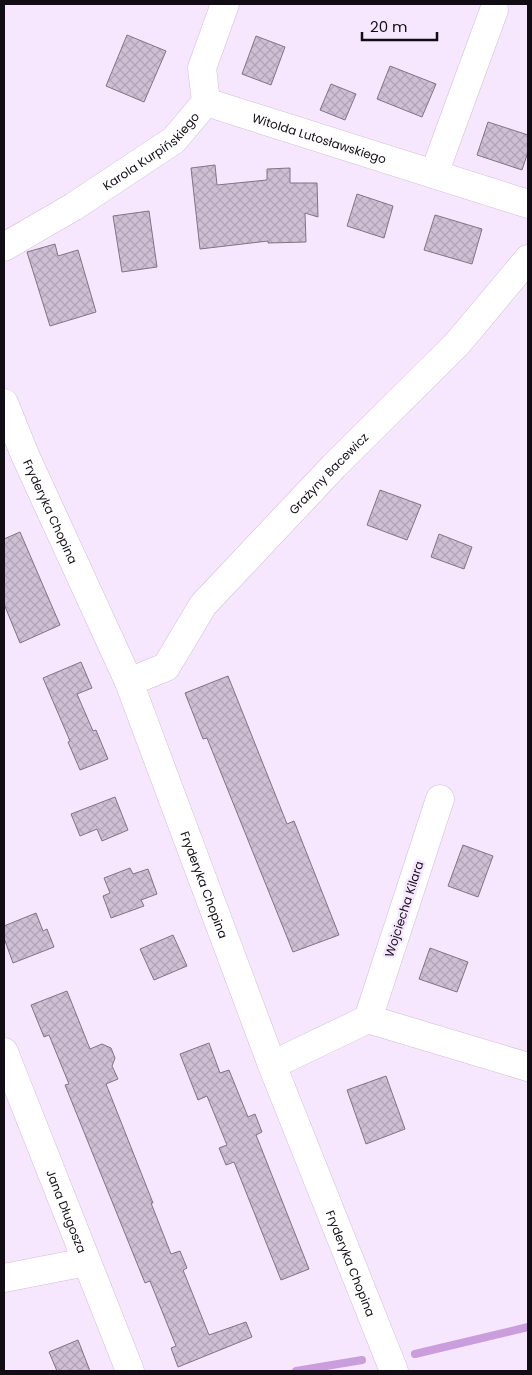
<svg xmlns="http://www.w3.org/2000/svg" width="532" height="1375" viewBox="0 0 532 1375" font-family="Poppins,sans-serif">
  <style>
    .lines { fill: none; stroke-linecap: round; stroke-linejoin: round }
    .stream { stroke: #ca9edc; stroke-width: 8 }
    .building { fill: url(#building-cross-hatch); stroke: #827387 }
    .minor-casing { stroke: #cebed4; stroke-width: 29 }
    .minor { stroke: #fff; stroke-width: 28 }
    .labels { text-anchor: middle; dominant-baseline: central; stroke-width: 5; stroke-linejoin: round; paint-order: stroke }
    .street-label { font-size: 12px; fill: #120d14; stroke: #f7e7fe }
  </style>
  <defs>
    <pattern id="building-cross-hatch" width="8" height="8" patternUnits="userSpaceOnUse" patternTransform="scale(1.25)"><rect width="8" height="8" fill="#cfbfd5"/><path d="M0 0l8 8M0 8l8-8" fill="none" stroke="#b1a3b6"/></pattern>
  </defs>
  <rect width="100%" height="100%" fill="#f7e7fe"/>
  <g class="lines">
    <g class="stream">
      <polyline points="415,1354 528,1327"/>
      <polyline points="296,1371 362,1360"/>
    </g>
  </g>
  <g class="building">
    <polygon points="127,35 166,51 144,102 106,86"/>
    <polygon points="256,36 285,47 271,85 242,74"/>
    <polygon points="390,66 436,84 422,117 377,99"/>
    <polygon points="331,84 356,94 345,120 320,110"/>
    <polygon points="488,122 528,135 528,152 522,170 477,155"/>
    <polygon points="215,165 217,185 267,180 267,169 290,168 290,183 317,183 318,217 305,213 306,242 268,243 268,241 200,249 191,168"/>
    <polygon points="357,194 393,206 384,238 347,226"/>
    <polygon points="149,211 157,267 122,272 113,216"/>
    <polygon points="435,215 482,229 472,264 424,250"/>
    <polygon points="55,244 58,256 78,250 96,312 50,326 27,252"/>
    <polygon points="380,490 421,505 407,540 367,525"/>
    <polygon points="20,532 60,625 20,643 4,604 4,539"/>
    <polygon points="439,534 472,547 464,569 431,557"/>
    <polygon points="81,662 92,688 77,694 93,731 96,730 108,759 80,770 68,742 70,741 43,678"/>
    <polygon points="228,676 287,824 294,821 339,935 293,952 207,738 203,739 185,693"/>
    <polygon points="115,797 128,830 102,841 97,829 80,836 71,814"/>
    <polygon points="463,845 493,856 478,897 448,886"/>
    <polygon points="130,868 133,874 148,869 157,894 141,900 144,906 111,918 103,896 110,893 104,878"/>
    <polygon points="36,913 43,931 47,929 54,947 13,963 4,938 4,926"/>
    <polygon points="173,935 187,966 154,980 140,949"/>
    <polygon points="430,948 468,962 457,992 419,979"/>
    <polygon points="67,991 90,1049 102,1044 111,1048 115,1058 112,1066 118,1079 106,1084 153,1203 151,1203 171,1254 180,1251 187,1268 183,1270 209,1335 246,1322 252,1337 178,1367 171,1348 176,1346 150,1281 145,1283 65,1085 69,1084 49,1035 44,1037 31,1005"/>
    <polygon points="209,1043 220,1073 229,1070 248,1117 255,1114 262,1132 256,1135 309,1269 281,1280 234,1162 226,1165 219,1148 227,1145 207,1096 198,1100 180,1054"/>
    <polygon points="386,1076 405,1129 366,1144 347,1090"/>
    <polygon points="78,1340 90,1371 57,1371 49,1352"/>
  </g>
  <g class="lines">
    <g class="minor-casing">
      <g id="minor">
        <path id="s1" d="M 206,102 L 528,204"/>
        <polyline points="434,174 494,10"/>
        <path id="s2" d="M 4,247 L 73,207 L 174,140 L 206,102 L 202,68 L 225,4"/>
        <path id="s3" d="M 4,403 L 25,455 L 129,682 L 272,1065 L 394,1371"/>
        <path id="s4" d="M 129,682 L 166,667 L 203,605 L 334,466 L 457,344 L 528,259"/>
        <polyline points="440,799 368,1019 528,1067"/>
        <path id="s5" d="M 4,1052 L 130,1371"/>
        <polyline points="272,1065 368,1019"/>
        <polyline points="4,1278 86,1262"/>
      </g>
    </g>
    <use href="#minor" class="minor"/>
  </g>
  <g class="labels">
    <g class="street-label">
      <text stroke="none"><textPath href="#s1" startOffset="119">Witolda Lutosławskiego</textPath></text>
      <text stroke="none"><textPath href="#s2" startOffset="176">Karola Kurpińskiego</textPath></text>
      <text stroke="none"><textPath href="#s4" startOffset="294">Grażyny Bacewicz</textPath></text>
      <text stroke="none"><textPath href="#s3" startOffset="118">Fryderyka Chopina</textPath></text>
      <text stroke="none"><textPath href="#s3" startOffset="522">Fryderyka Chopina</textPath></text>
      <text transform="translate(404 909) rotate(-72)">Wojciecha Kilara</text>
      <text stroke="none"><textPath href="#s5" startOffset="171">Jana Długosza</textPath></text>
      <text stroke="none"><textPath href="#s3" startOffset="928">Fryderyka Chopina</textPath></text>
    </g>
  </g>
  <rect width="532" height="1375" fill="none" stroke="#120d14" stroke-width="10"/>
  <path d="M362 32v8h75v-8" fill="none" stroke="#120d14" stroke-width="2.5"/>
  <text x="370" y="32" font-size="15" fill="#120d14" stroke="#f7e7fe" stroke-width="4" paint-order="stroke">20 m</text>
</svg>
